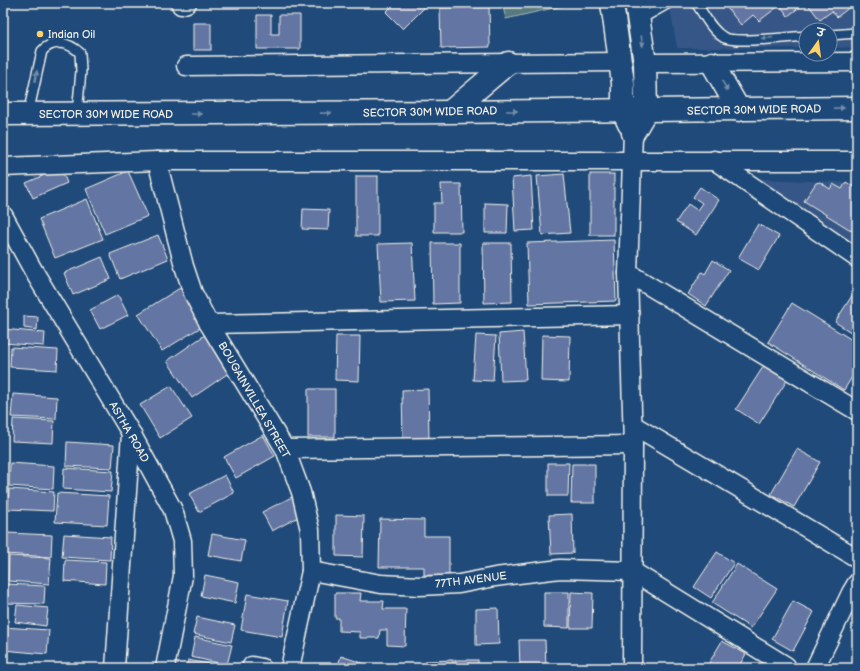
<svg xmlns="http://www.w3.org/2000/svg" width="860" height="671" viewBox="0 0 860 671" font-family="'Balsamiq Sans','Playpen Sans Deva',sans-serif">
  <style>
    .built { fill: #345786 }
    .green { fill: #567a7f; stroke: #a5b6b4 }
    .building { fill: #6474a2; stroke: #f4f1e8 }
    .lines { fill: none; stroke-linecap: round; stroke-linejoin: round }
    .lane-casing { stroke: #f4f1e8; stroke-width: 12 }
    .street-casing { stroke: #f4f1e8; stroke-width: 21 }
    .secondary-casing { stroke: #f4f1e8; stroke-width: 25 }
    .lane { stroke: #1f4a7a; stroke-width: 9 }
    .street { stroke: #1f4a7a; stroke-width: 18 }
    .secondary { stroke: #1f4a7a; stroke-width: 22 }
    .oneway { fill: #748da6 }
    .poi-dot { fill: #ffd166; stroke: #1f4a7a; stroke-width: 1.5 }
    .labels { text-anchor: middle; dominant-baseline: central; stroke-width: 3; stroke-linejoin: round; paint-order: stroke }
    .poi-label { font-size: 11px; fill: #f4f1e8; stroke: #1f4a7a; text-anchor: start }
    .street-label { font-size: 11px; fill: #f4f1e8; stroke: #1f4a7a }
  </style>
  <rect width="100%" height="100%" fill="#1f4a7a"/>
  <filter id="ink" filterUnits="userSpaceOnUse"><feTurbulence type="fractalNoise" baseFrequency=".025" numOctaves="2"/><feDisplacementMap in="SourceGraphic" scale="8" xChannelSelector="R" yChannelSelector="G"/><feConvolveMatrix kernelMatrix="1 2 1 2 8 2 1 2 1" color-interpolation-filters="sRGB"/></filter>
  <g filter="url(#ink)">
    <g class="built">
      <polygon points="669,3 857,3 857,47 830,48 830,30 806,30 806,48 677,48"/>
      <polygon points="736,178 857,183 857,247 819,226"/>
    </g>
    <polygon class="green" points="502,3 575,3 506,19"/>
    <g class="building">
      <polygon points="395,3 429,3 403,29 386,12"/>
      <polygon points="723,3 805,3 788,16 780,5 759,21 753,15 741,25"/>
      <polygon points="807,3 855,3 837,17 832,11 820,20"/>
      <polygon points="489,7 490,47 441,48 440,8"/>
      <polygon points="257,15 271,15 271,34 279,34 279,15 300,15 300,49 257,49"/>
      <rect x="193" y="23" width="18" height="27"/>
      <polygon points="61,168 67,183 33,198 26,183"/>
      <polygon points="128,171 148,216 105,234 86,189"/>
      <polygon points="564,174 570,233 542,235 537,176"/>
      <rect x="590" y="174" width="24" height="61"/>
      <rect x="356" y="176" width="22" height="60"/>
      <polygon points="531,176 534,230 515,231 512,178"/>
      <polygon points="820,182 830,189 833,184 842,189 846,182 857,189 857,234 804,201 816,183"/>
      <polygon points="441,184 461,184 462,232 434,232 434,203 442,203"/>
      <polygon points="700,187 719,200 696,235 676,222 688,204 697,210 702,203 693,197"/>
      <polygon points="87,199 103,239 55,258 39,219"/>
      <polygon points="485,203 508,204 507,233 485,233"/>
      <polygon points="303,209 329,210 328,230 302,229"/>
      <polygon points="758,224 779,236 759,270 738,258"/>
      <polygon points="158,235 168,259 120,279 110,254"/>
      <polygon points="614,240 616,301 529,304 527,243"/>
      <polygon points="412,243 415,301 381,302 378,244"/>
      <polygon points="432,243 460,243 460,303 433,304"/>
      <polygon points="483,243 511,243 512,302 484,303"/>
      <polygon points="102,257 111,279 73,295 64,273"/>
      <polygon points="713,260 729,270 706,306 688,294 702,272 705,274"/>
      <polygon points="180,288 203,326 162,351 138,314"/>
      <polygon points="857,288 857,336 835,322"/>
      <polygon points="118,295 128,315 100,329 90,310"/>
      <polygon points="792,303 857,343 857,369 844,390 768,342"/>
      <polygon points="24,316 38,317 37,330 24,328"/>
      <polygon points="3,329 45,333 44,346 3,343"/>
      <polygon points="523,332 526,380 501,381 499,334"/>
      <polygon points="205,335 230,372 192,398 167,361"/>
      <polygon points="476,335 496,336 493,381 473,380"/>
      <polygon points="542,335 570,336 569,382 541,381"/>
      <polygon points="336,336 360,336 359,381 335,380"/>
      <polygon points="11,347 58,350 57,370 10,367"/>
      <polygon points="765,364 788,379 759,424 736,409"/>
      <polygon points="171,386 192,418 160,438 140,405"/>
      <rect x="308" y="389" width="27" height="48"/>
      <polygon points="428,389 429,439 403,440 402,390"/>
      <polygon points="13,394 57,397 56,419 11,417"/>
      <polygon points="13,419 54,421 53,443 12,441"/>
      <polygon points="263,435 275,456 236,478 224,457"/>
      <polygon points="67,442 114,445 112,468 66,466"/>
      <polygon points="797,449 820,462 794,507 771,494"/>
      <polygon points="10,463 54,466 53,489 9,486"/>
      <polygon points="548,463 569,463 568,496 548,496"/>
      <polygon points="572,464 595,464 595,503 571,503"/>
      <polygon points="64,468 113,471 111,492 63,489"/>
      <polygon points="225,475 234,493 199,512 189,494"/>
      <polygon points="9,489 54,492 53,511 8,509"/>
      <polygon points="57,493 109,496 107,525 55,522"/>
      <polygon points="292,497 302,515 272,531 262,512"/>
      <polygon points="572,514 573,553 551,554 549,515"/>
      <polygon points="336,515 364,516 363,557 336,556"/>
      <polygon points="380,519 424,520 424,536 449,536 449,576 424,575 424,567 379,567"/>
      <polygon points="6,533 52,535 51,557 5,554"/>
      <polygon points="64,534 111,537 110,560 62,557"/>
      <polygon points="212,534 245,540 241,561 208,555"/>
      <polygon points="717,552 734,563 711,598 694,587"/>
      <polygon points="9,556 51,558 49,584 8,581"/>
      <polygon points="65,560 106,562 105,584 64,581"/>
      <polygon points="737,564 777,589 751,628 712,603"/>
      <polygon points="205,575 239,582 235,603 201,596"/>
      <polygon points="6,584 45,586 44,604 5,603"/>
      <polygon points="544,592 569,592 569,628 544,627"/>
      <polygon points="571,592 593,593 592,628 570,628"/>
      <polygon points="335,593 361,593 360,601 384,601 383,609 406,609 405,646 387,645 387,630 380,630 379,638 360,638 360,632 339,631 339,618 335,618"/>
      <polygon points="247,594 288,601 282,637 241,630"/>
      <polygon points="793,601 814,612 793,651 772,639"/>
      <polygon points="17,605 48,608 46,626 15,622"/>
      <polygon points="498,608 499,644 476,645 476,609"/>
      <polygon points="197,617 235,625 231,642 193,634"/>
      <polygon points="3,627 49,630 47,654 3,650"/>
      <polygon points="195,637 232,645 227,665 191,657"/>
      <polygon points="519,640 545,640 546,668 520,668"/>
      <polygon points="722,641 746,654 738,668 706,668"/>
      <polygon points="341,656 377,668 337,668"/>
      <polygon points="188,660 225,667 224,668 186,668"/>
      <polygon points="453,660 453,668 426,668 426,661"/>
      <rect x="455" y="660" width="23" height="8"/>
    </g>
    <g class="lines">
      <g class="lane-casing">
        <g id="lane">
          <path d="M 696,3 C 704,14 711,30 723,37 C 733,44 791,37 806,36"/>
          <polyline points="639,20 669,3"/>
          <polyline points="830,35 857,33"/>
          <path d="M 28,114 L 42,51 C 53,39 69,42 80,53 L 81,71 L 77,114"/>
        </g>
      </g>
      <g class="street-casing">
        <g id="street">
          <polyline points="181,5 187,3"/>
          <polyline points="645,63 857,62"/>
          <polyline points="186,66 620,62"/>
          <polyline points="714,160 857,258"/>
          <polyline points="157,161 184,266 193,293 209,324 285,449 301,492 310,530 311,571 290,668"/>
          <polyline points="3,167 157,161 857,161"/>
          <polyline points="3,215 33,270 131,433 173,510 182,541 183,576 165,668"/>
          <polyline points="628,273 857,411"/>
          <polyline points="209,324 630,315"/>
          <polyline points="633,425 857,558"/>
          <polyline points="285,449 633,445"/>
          <polyline points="311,571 381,584 420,586 459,584 495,577 560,569 632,571 786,666"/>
          <polyline points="115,668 131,433"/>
          <polyline points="251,668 252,666 262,668"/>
          <polyline points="632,668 633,445 628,273 633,133"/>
          <polyline points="815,668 851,593 857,583"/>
        </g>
      </g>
      <g class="secondary-casing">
        <g id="secondary">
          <polyline points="612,3 623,83 623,111 629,124"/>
          <polyline points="712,63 739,110"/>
          <polyline points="451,111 508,63"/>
          <path d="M 3,114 C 288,113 572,112 857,108"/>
          <polyline points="633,133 646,111 645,63 636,3"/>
        </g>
      </g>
      <use href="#lane" class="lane"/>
      <use href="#street" class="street"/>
      <use href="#secondary" class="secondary"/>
    </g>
    <defs><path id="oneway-solid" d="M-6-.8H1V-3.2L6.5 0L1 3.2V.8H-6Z"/></defs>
    <g class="oneway">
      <use href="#oneway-solid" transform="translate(767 38) rotate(177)"/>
      <use href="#oneway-solid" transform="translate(642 41) rotate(81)"/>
      <use href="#oneway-solid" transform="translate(36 76) rotate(-79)"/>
      <use href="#oneway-solid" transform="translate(725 86) rotate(60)"/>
      <use href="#oneway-solid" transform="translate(839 108) rotate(-1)"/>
      <use href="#oneway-solid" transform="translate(512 111)"/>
      <use href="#oneway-solid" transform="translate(326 113) rotate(-1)"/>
      <use href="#oneway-solid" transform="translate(196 114)"/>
    </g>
  </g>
  <circle class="poi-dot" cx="40" cy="34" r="4"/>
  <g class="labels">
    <g class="poi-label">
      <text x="48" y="34">Indian Oil</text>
    </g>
    <g class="street-label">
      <text transform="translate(754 110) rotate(-1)">SECTOR 30M WIDE ROAD</text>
      <text transform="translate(430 112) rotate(-1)">SECTOR 30M WIDE ROAD</text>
      <text x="106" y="114">SECTOR 30M WIDE ROAD</text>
      <text transform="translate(254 400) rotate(60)">BOUGAINVILLEA STREET</text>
      <text transform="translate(129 432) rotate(60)">ASTHA ROAD</text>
      <text transform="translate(471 580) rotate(-7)">77TH AVENUE</text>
    </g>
  </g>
  <rect width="860" height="671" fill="none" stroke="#1f4a7a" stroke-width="16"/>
  <rect x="8" y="8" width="844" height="655" fill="none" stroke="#f4f1e8" stroke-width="1.5" filter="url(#ink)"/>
  <g transform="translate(818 42) rotate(14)"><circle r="19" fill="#1f4a7a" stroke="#748da6"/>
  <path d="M0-3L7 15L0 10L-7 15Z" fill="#ffd166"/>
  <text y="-6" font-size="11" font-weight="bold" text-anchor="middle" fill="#f4f1e8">उ</text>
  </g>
</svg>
